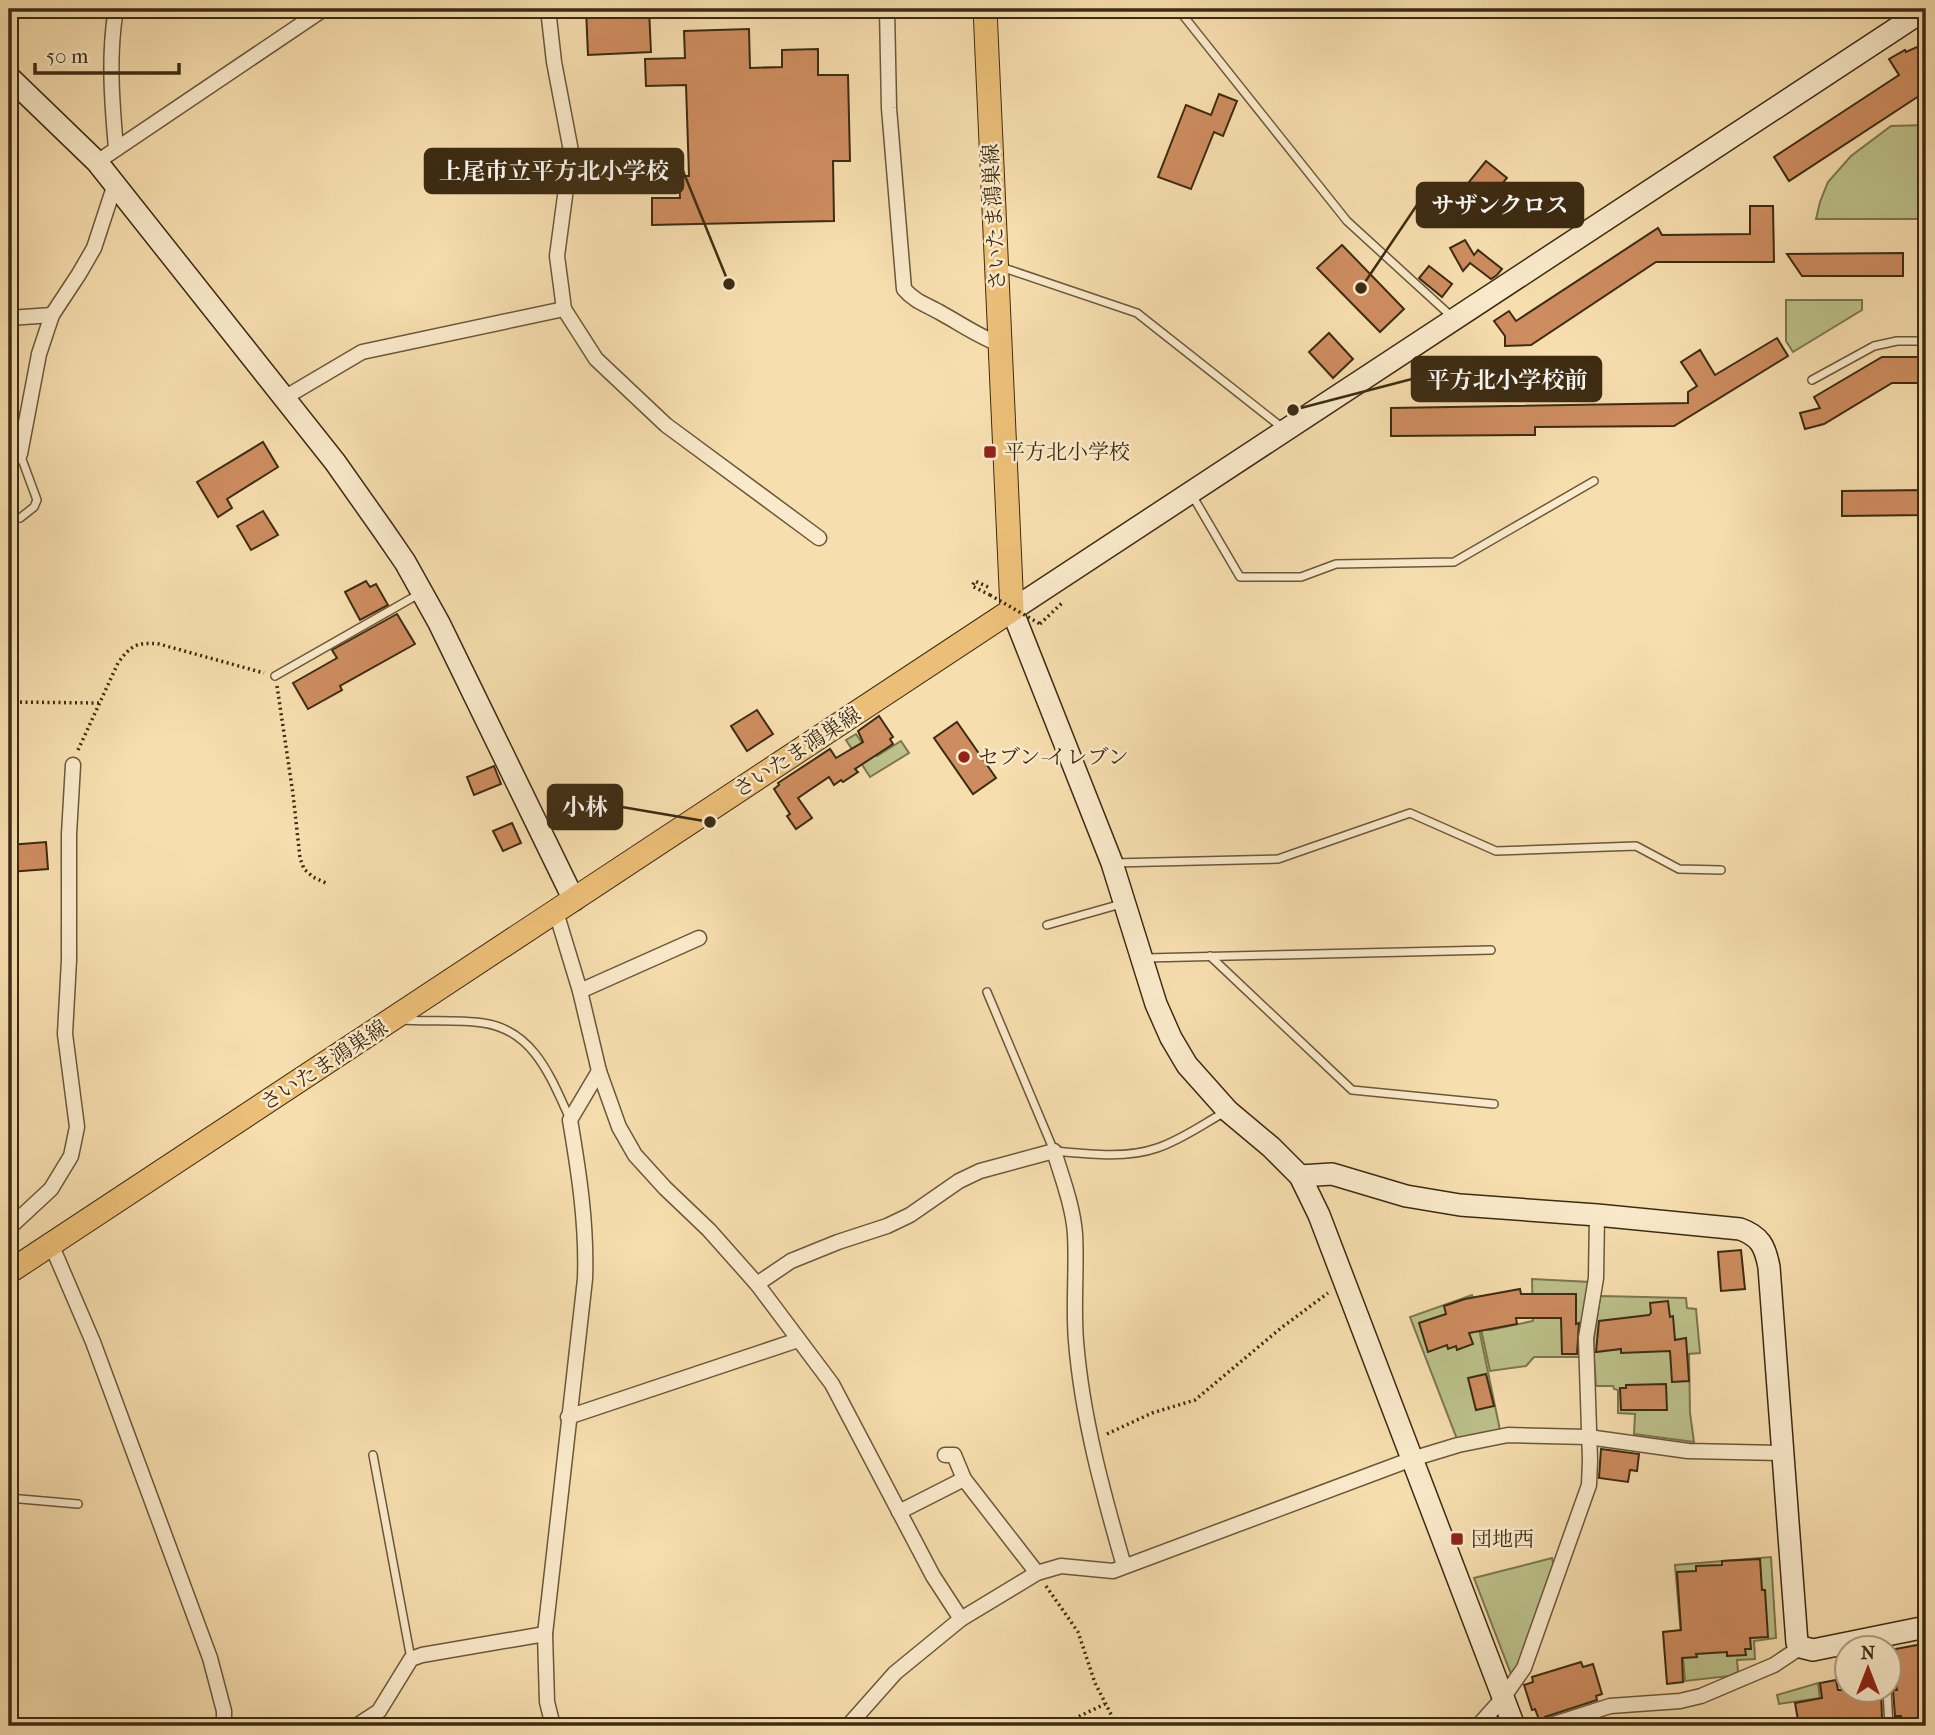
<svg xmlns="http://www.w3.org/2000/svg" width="1935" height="1735" viewBox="0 0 1935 1735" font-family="'IM FELL French Canon','Noto Serif JP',serif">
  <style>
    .green { fill: #bcc18b; stroke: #7c764e; stroke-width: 2 }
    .building { fill: #ce8d60; stroke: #3c2b12; stroke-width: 2 }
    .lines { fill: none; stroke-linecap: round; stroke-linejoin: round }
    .lane-casing { stroke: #6b5839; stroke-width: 10 }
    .street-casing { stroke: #6b5839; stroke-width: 17 }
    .secondary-casing { stroke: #3c2b12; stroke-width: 24 }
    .primary-casing { stroke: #3c2b12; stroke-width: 25 }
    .path { stroke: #3c2b12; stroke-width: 3.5; stroke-dasharray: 2 3.5; stroke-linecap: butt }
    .lane { stroke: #faeacb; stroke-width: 7 }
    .street { stroke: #faeacb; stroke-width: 14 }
    .secondary { stroke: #faeacb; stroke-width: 21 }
    .primary { stroke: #ecbf78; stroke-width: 23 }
    .path-bridge { stroke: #3c2b12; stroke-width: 3.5; stroke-dasharray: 2 3.5; stroke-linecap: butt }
    .poi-dot { fill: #8f2418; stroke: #faeacb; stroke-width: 2.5 }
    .labels { text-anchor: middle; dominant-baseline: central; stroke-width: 5; stroke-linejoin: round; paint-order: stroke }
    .street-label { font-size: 21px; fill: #3c2b12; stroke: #faeacb }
    .poi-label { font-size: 21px; fill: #3c2b12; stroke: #faeacb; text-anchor: start }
    .leader { fill: none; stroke: #3c2b12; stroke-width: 2.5 }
    .callout-dot { fill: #3c2b12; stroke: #faeacb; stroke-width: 2.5 }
    .callout { fill: #3c2b12; stroke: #3c2b12; stroke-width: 2.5 }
    .callout-label { font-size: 23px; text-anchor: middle; font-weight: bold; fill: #fff }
  </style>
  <rect width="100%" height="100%" fill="#f7deaf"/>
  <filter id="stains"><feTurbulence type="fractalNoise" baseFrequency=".00286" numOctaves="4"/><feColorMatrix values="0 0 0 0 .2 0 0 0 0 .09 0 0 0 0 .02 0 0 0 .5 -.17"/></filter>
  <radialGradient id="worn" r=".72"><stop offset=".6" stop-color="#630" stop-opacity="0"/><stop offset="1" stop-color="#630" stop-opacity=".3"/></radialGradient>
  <g class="green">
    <polygon points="1926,125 1926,219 1816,219 1820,202 1828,182 1851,156 1891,126"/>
    <polygon points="1786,300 1862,300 1862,310 1793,352 1786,341"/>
    <polygon points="856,734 871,756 875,754 877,756 901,741 909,753 870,777 846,740"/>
    <polygon points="1532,1279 1590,1282 1580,1357 1534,1357 1526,1366 1490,1371 1481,1329 1490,1330 1533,1321"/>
    <polygon points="1472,1295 1500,1430 1457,1439 1410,1317"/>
    <polygon points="1600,1296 1686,1298 1687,1308 1696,1309 1700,1353 1689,1354 1690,1413 1694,1442 1634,1434 1635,1414 1618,1413 1618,1390 1614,1389 1613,1386 1596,1386 1593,1345"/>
    <polygon points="1771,1557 1776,1638 1754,1641 1755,1659 1737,1660 1738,1672 1729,1676 1685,1681 1675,1565"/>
    <polygon points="1552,1558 1555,1572 1520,1663 1511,1674 1474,1578"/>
    <polygon points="1818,1683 1820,1698 1779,1704 1777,1695"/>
  </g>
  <g class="building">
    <polygon points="586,9 649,9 651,52 588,55"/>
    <polygon points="749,29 750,68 782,67 782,50 818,49 818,75 848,75 850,161 833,161 834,221 652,225 652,198 680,198 679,176 689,176 686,85 646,86 645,59 685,58 684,31"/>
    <polygon points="1926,43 1925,92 1789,181 1774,157 1899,75 1889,59 1905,50 1906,52"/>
    <polygon points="1219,94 1237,101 1223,136 1214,132 1191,189 1158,177 1186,105 1211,115"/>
    <polygon points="1486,161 1507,178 1484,205 1479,202 1472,211 1456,198"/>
    <polygon points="1750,206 1773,206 1774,262 1656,262 1531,345 1505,346 1505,336 1494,321 1509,311 1516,321 1658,228 1662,235 1750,234"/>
    <polygon points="1465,240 1474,255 1478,250 1502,269 1497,275 1491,279 1470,263 1463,271 1450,248"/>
    <polygon points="1342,245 1404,309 1380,332 1317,268"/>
    <polygon points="1903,253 1903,276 1802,276 1787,254"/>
    <polygon points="1429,266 1452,284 1442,297 1419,278"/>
    <polygon points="1329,333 1353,359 1333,378 1309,352"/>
    <polygon points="1777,338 1788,356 1674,426 1535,427 1535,435 1391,436 1391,408 1688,403 1688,392 1697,386 1681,362 1700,350 1715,375"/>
    <polygon points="1882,357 1926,357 1926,383 1892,383 1824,424 1805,429 1800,413 1820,408 1814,397"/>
    <polygon points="263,442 278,467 227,499 232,508 218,517 197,482"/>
    <polygon points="1926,490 1926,515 1842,516 1842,491"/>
    <polygon points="263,511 278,535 251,550 237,526"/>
    <polygon points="366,581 370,587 376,584 388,605 360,620 345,592"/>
    <polygon points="397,614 415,644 340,686 342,690 308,709 293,683 337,658 332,650"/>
    <polygon points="757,710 773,734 747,751 731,726"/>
    <polygon points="879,716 893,737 890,739 893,744 855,769 858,772 843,782 841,780 834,785 829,777 798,798 812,818 796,829 787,816 790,814 774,789 779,785 778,783 830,749 836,758 863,742 858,731"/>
    <polygon points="957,722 996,778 973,794 934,738"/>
    <polygon points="494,766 501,784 474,795 467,777"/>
    <polygon points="512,823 521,843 503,851 493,831"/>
    <polygon points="46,842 48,869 9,872 9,845"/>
    <polygon points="1741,1250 1745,1289 1721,1291 1718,1252"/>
    <polygon points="1520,1289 1521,1294 1576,1294 1576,1324 1579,1323 1577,1354 1562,1354 1561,1318 1516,1318 1517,1324 1469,1333 1473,1344 1457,1350 1456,1346 1448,1349 1447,1345 1428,1352 1419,1323 1446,1314 1444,1306 1465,1299"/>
    <polygon points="1668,1301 1670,1317 1673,1316 1675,1340 1686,1338 1689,1381 1672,1382 1670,1351 1621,1353 1621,1349 1596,1352 1599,1321 1649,1315 1651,1313 1650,1303"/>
    <polygon points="1486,1374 1494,1406 1476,1410 1468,1378"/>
    <polygon points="1666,1384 1667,1410 1621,1410 1620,1388 1626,1388 1626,1385"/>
    <polygon points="1601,1449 1639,1454 1637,1471 1630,1470 1628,1482 1599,1478"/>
    <polygon points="1760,1559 1762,1590 1765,1590 1768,1637 1750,1638 1751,1649 1745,1649 1746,1655 1727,1656 1727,1652 1696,1654 1697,1657 1682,1658 1683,1682 1667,1684 1663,1632 1681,1630 1677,1572 1696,1571 1696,1566 1722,1565 1722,1561"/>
    <polygon points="1917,1645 1926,1645 1926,1726 1903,1726 1901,1716 1895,1716 1893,1690 1897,1690 1890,1650"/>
    <polygon points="1581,1662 1583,1667 1593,1664 1602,1694 1596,1696 1597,1700 1545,1717 1540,1722 1535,1709 1532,1710 1524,1685 1533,1682 1532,1677"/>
    <polygon points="1836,1680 1838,1690 1881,1690 1882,1718 1799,1726 1795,1703 1822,1698 1820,1683"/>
  </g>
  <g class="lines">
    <g class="lane-casing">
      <g id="lane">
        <polyline points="1178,9 1347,221 1451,316"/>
        <polyline points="1001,267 1137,313 1284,429"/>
        <polyline points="1812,380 1874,346 1897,341 1926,341"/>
        <polyline points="1192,495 1240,577 1301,577 1336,564 1454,562 1594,481"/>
        <polyline points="20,518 34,507 37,500 20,454"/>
        <polyline points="275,676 419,594"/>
        <polyline points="1113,863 1278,859 1410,813 1496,851 1636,846 1679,869 1721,870"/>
        <polyline points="1047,925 1121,904"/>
        <polyline points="1210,956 1352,1090 1494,1104"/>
        <polyline points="1146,958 1491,950"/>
        <path d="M 987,992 L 1054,1151 C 1087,1154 1126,1159 1157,1148 C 1181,1140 1203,1124 1225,1112"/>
        <path d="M 401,1020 C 428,1022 456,1019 483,1023 C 534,1030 551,1078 570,1119"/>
        <polyline points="373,1455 411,1659"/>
        <polyline points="9,1498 78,1504"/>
        <polyline points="1887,1690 1889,1726"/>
      </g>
    </g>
    <g class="street-casing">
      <g id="street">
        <path d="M 116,9 C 108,55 112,102 116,149"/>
        <polyline points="548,9 554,62 571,151 557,256 564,309 596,359 666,425 819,538"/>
        <path d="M 887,9 L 889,108 L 904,289 C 914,301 927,305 941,313 C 961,324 978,336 999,344"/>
        <polyline points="97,162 324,9"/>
        <polyline points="9,318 52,315"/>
        <polyline points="284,398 362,352 564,309"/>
        <polyline points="9,461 20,454 39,354 52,315 79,274 94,248 115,184"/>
        <polyline points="556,912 580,991 599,1071 619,1127 635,1155 665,1188 709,1230 757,1284 832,1384 933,1576 961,1619"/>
        <polyline points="580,991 699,938"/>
        <polyline points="9,1228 51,1189 71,1156 77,1127 65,1034 69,960 69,834 73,765"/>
        <polyline points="51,1244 93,1342 210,1658 224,1711 224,1726"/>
        <path d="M 757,1284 L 791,1261 L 838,1242 L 887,1226 L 910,1215 L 959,1181 L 980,1171 L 1054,1151 C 1062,1178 1073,1206 1075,1234 C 1077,1270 1073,1306 1076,1341 C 1082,1417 1103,1493 1124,1566"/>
        <polyline points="568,1417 798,1340"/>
        <polyline points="945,1455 954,1455 964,1479 1037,1573"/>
        <polyline points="899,1512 964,1479"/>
        <polyline points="356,1726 379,1711 411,1659 422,1655 545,1634"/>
        <path d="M 553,1726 L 547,1702 L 545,1634 L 585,1279 C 587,1225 579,1173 570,1120 L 599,1071"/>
        <polyline points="848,1726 895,1673 961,1619 1037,1573 1061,1566 1113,1571 1412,1459 1458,1445 1508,1435 1588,1437 1688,1451 1782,1453"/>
        <polyline points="1478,1726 1503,1698 1524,1668 1589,1485 1590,1460 1586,1338 1596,1278 1597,1215"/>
        <polyline points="1548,1726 1610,1706 1680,1701 1701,1696 1774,1665 1801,1647"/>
      </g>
    </g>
    <g class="secondary-casing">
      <g id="secondary">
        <polyline points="9,77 97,162 335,462 383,530 405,562 439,623 574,900"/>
        <path d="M 1300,1176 L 1332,1174 L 1406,1196 L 1460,1205 L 1597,1215 L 1740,1229 C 1760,1236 1765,1246 1769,1267 L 1797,1643 L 1801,1647 L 1813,1650 L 1926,1627"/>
        <polyline points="1514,1726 1319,1215 1300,1176 1271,1147 1228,1111 1187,1065 1171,1038 1156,1004 1112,863 1012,610 1926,9"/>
      </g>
    </g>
    <g class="primary-casing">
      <polyline id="primary" points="9,1272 1012,610 985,9"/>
    </g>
    <g class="path">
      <polyline points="988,587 975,581 972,586 990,595"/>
      <polyline points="1040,624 1062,603"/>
      <polyline points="277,686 293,794 300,858 304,869 313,877 328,884"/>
      <polyline points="9,702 99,703"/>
      <path d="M 78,750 L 118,663 C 131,645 137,642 159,644 L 264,673"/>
      <polyline points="1107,1434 1152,1413 1195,1400 1281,1328 1328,1293"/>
      <polyline points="1046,1586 1078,1632 1095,1683 1117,1726"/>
      <polyline points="1059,1726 1105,1704"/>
    </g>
    <use href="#lane" class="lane"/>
    <use href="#street" class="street"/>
    <use href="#secondary" class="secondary"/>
    <use href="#primary" class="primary"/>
    <polyline class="path-bridge" points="990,595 1040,624"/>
  </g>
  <g class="poi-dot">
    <rect x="983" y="445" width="14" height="14" rx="3.5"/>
    <circle cx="964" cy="757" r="7"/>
    <rect x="1450" y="1532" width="14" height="14" rx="3.5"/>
  </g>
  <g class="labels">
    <g class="street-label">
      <text transform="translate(994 217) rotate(-93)">さいたま鴻巣線</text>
      <text transform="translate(797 752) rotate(-33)">さいたま鴻巣線</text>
      <text transform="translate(324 1065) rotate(-33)">さいたま鴻巣線</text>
    </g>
    <g class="poi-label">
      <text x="1004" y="452">平方北小学校</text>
      <text x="978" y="757">セブン-イレブン</text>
      <text x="1471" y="1539">団地西</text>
    </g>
  </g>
  <path class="leader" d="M729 284L683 171M1361 288L1417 205M1293 410L1412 379M710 822L622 807"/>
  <g class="callout-dot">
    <circle cx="729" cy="284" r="7"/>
    <circle cx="1361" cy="288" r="7"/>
    <circle cx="1293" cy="410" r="7"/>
    <circle cx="710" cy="822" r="7"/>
  </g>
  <g class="callout">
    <rect x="425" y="149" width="258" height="44" rx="7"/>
    <rect x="1417" y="183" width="166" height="44" rx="7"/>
    <rect x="1412" y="357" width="189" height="44" rx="7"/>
    <rect x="548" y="785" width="74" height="44" rx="7"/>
  </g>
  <g class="callout-label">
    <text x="554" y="179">上尾市立平方北小学校</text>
    <text x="1500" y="213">サザンクロス</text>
    <text x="1507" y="388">平方北小学校前</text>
    <text x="585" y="815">小林</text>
  </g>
  <rect width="1935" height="1735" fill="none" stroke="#f7deaf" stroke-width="35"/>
  <rect x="10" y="10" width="1914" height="1714" fill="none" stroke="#3c2b12" stroke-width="3.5"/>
  <rect x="18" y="18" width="1900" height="1700" fill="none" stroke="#3c2b12" stroke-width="2"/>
  <g transform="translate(1868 1669)"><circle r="33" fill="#faeacb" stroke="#ae9e81" stroke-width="2"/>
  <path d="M0-5L12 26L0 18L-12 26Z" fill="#8f2418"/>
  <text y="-10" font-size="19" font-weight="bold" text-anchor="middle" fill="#3c2b12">N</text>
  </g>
  <path d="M35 63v10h144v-10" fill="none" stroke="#3c2b12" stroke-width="3.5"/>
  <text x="46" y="63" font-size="21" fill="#3c2b12" stroke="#faeacb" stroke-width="5" paint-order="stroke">50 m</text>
  <rect width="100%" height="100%" filter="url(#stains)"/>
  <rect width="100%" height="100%" fill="url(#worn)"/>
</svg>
